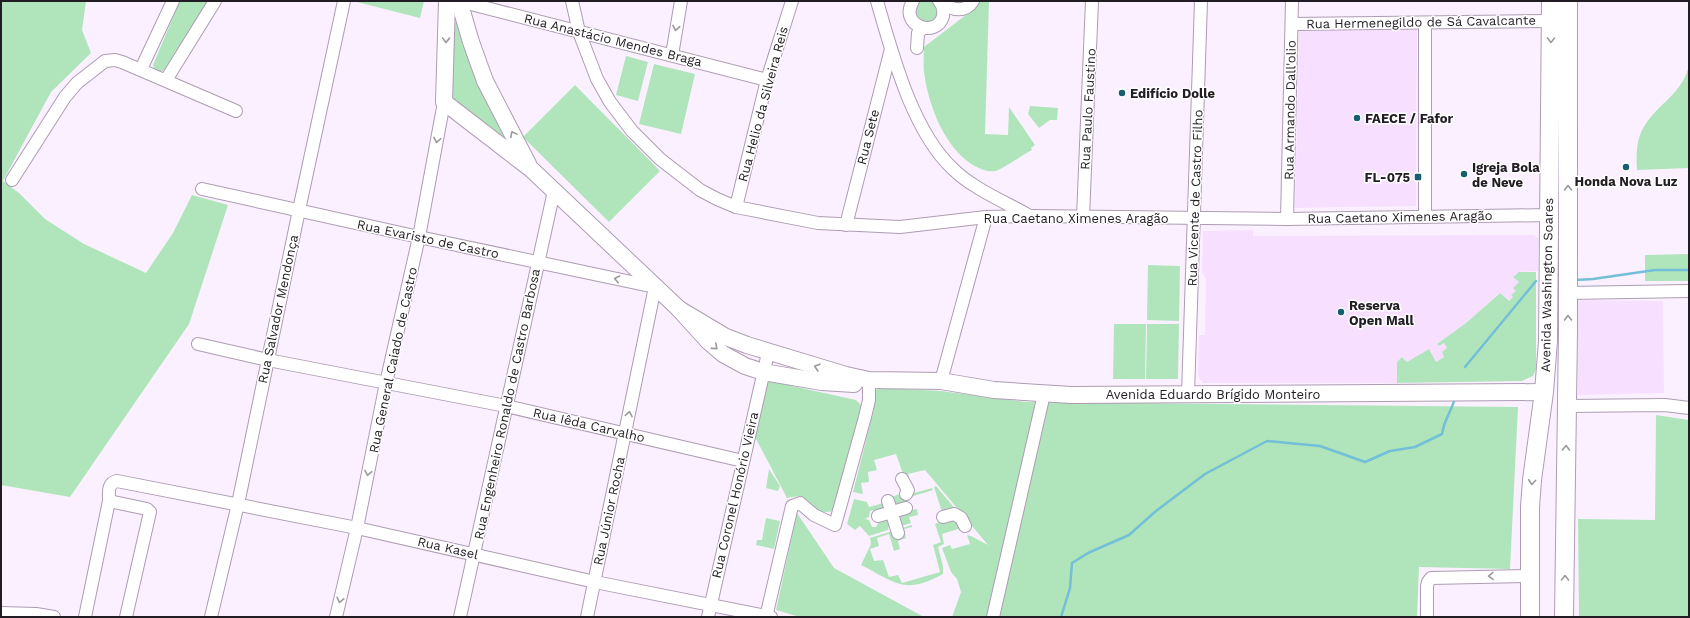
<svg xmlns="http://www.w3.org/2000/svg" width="1690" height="618" viewBox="0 0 1690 618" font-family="'Work Sans',sans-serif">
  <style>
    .built { fill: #f7e0ff }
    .green { fill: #b0e5bc }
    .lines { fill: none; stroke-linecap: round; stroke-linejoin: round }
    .stream { stroke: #72bfd7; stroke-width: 2.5 }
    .minor-casing { stroke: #ad9cb3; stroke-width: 14 }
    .major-casing { stroke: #ad9cb3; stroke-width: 18 }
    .highway-casing { stroke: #ad9cb3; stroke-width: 20 }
    .minor { stroke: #fff; stroke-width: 12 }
    .major { stroke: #fff; stroke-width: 16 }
    .highway { stroke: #fff; stroke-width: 18 }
    .oneway { stroke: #9c999c }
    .poi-dot { fill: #175f6f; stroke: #fff; stroke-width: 1.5 }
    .labels { text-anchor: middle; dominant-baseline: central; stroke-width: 3; stroke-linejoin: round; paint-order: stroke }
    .street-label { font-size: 13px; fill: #221c24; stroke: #fff }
    .poi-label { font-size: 13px; font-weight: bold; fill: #221c24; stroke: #fff; text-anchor: start }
  </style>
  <rect width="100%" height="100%" fill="#fbf0ff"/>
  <g class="built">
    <polygon points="1417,29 1416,206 1295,208 1299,30"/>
    <polygon points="1253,230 1253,236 1534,235 1538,238 1538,271 1519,272 1519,282 1516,291 1511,295 1513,297 1508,302 1499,293 1466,323 1438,344 1439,346 1444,343 1447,349 1444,357 1436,362 1407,362 1403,357 1397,362 1397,383 1203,383 1199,378 1198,372 1199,335 1205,335 1206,278 1202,273 1203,231"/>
    <polygon points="1577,300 1663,301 1664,393 1578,395"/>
  </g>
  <g class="green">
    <circle cx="926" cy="11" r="11"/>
    <polygon points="1,1 86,1 82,30 91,53 51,92 3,181 19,193 45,219 84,244 146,273 173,233 192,195 228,205 189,324 70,497 1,485"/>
    <polygon points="180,1 208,1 164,70 160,72 155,71 153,65"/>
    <polygon points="353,1 424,1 420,18"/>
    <path d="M 979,1 L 989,1 L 985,134 L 1008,135 L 1009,107 L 1035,145 L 1031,148 L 1032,150 C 1024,154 1003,169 995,171 C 985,173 974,166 967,161 C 942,141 928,103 924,72 C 923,64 924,55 924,47 L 971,11 Z"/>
    <polygon points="454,23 457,23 513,147 455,102 453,98 453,24"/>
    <polygon points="626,56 648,62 638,101 616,95"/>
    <polygon points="654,64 695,74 681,134 639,124"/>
    <path d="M 1689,65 L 1689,168 L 1637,170 C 1636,155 1636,138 1645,125 C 1659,103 1683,93 1689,65 Z"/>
    <polygon points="575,85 660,171 609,222 523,137"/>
    <polygon points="1030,106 1058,108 1057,120 1050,120 1039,128 1028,114"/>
    <polygon points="1689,254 1689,281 1645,281 1645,255"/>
    <polygon points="1148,265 1180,266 1179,321 1147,320"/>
    <polygon points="1519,272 1536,272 1536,369 1533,376 1522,381 1397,383 1397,362 1402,357 1407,362 1429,349 1436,362 1444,357 1442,352 1447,348 1444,343 1439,346 1437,344 1466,323 1500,293 1509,301 1513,297 1511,295 1516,291 1513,288 1519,282 1513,277"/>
    <polygon points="1114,324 1146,324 1145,379 1113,379"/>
    <polygon points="1147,324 1179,324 1178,379 1146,379"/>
    <path d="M 765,380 L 856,400 L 861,405 L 863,409 L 834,511 C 820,514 811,510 805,498 L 798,496 L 787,498 L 755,437 Z"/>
    <polygon points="881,388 941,391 1026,402 1518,407 1510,569 1419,567 1417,617 952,617 961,592 957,579 951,572 942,548 950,545 952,549 970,544 967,535 971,536 988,545 925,470 908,474 912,487 908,488 896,454 874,460 877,470 868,472 869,482 861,483 863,494 853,492 874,409 873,398 876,390"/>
    <polygon points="1656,415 1689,420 1689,617 1579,617 1578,519 1655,520"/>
    <polygon points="769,469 780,486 778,491 766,488"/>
    <polygon points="936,486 957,511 943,515 934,487"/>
    <polygon points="932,488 933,490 904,499 906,507 893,510 889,498 913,489 914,493"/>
    <polygon points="854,499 867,502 869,507 887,502 890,512 880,515 874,510 870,511 869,517 865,519 869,520 872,527 876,527 881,518 890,514 893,521 889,525 888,530 869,536 860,526 855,530 847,524"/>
    <polygon points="917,509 918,515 909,517 911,523 898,527 893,514"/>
    <polygon points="797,513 834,568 924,617 800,617 776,610"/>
    <path d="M 953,516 L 961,528 L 942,534 L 944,544 L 938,547 L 943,566 L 943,574 C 905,595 896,583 861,565 L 871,544 L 870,538 L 912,525 L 912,527 L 904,529 L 906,538 L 898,541 L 900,549 L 894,551 L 889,534 L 877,538 L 879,546 L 870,549 L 874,561 L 883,560 L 889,577 L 898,575 L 902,583 L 940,572 L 933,545 L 941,542 L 935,524 Z"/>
    <polygon points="766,518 780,521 774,549 756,545 757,540 762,540"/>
  </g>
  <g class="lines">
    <g class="stream">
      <polyline points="1575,280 1593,279 1655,270 1689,270"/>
      <polyline points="1465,367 1536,281"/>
      <path d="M 1061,617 L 1070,588 L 1072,563 L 1088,553 L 1129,535 L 1156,511 L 1205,474 L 1267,441 L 1320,446 L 1365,462 L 1390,451 L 1415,447 L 1442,434 C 1444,420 1450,414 1454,401"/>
    </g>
    <g class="minor-casing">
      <g id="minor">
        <polyline points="459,1 767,80"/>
        <polyline points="572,1 579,32 597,79 610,102 632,131 660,159 700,190 717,199 736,207 818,223 900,227 986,217 1029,216 1287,219 1549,215"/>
        <path d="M 877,1 C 892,53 912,131 953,169 C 972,188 1005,202 1028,215"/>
        <path d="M 913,1 C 898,26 937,39 943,16 C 944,10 943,5 939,1"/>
        <path d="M 944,1 C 951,12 966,12 973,1"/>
        <polyline points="1292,24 1551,21"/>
        <polyline points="917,48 918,33 923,28"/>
        <polyline points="672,55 681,1"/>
        <polyline points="141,69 173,1"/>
        <polyline points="166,80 215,1"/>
        <polyline points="12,180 65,97 77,83 105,61 115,60 122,62 236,111"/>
        <polyline points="202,189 419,237 655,287 587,617"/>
        <polyline points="736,207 767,80 792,1"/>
        <polyline points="1083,217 1092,1"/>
        <polyline points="1425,217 1425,23"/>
        <polyline points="1287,219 1292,1"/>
        <polyline points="846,225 891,49"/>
        <polyline points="1567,293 1689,291"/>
        <polyline points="198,344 268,360 506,406 743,461"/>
        <polyline points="941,381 986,217"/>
        <polyline points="1188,394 1201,1"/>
        <polyline points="1567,406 1665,405 1689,408"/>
        <polyline points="902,479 908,490 906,494"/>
        <polyline points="109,501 147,509 150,512 126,617"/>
        <polyline points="888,501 898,533"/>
        <polyline points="878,516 906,508"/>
        <polyline points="943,517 954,514 961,518 965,526"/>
        <polyline points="1,613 36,614 54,617"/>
        <path d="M 85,617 L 109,501 C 109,493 107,483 117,481 L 357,528 L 595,582 L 771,617"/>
        <polyline points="211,617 238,504 299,210 344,1"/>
        <polyline points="336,617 357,528 386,383 419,237 444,102"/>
        <polyline points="460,617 554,191"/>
        <polyline points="708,617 768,353"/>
        <polyline points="766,617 792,506 800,503 814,515 835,525 865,417 869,400 869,380"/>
        <polyline points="993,617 1044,394"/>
        <polyline points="1427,617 1427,586 1428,582 1431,578 1530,576"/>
      </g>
    </g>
    <g class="major-casing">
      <g id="major">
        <polyline points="447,1 444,102 531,169 679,309 709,342 723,354 745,366 763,372 822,382 854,384"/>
        <polyline points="459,1 471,42 485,81 528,164"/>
        <polyline points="679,309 726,337 747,345 846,375 869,380 941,381 994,390 1071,395 1544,392"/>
      </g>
    </g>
    <g class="highway-casing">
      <g id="highway">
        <polyline points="1530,617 1530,507 1532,480 1544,392 1548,341 1551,1"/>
        <polyline points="1564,617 1568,331 1568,1"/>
      </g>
    </g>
    <use href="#minor" class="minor"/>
    <use href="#major" class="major"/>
    <use href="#highway" class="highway"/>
  </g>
  <defs><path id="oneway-chevron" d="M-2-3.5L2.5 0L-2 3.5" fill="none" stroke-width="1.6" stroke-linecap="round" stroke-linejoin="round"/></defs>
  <g class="oneway">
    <use href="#oneway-chevron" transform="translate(676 28) rotate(100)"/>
    <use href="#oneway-chevron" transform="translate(446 40) rotate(92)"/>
    <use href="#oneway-chevron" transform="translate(1551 40) rotate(91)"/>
    <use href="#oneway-chevron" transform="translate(513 134) rotate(-118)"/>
    <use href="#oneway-chevron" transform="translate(437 140) rotate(101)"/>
    <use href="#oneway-chevron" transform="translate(1568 188) rotate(-90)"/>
    <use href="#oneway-chevron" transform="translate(617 279) rotate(-168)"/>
    <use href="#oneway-chevron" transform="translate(1568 318) rotate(-91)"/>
    <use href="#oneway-chevron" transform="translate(715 347) rotate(41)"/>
    <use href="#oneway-chevron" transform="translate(817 367) rotate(-164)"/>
    <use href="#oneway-chevron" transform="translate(629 414) rotate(-79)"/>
    <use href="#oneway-chevron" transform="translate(1566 448) rotate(-90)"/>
    <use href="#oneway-chevron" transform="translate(368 473) rotate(101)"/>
    <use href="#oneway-chevron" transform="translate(1532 482) rotate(95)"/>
    <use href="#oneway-chevron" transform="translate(1491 576) rotate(179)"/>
    <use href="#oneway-chevron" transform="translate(1565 578) rotate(-89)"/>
    <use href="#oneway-chevron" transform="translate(340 600) rotate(103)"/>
  </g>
  <g class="poi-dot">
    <circle cx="1122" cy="93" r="4"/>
    <circle cx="1357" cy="118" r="4"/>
    <circle cx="1626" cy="167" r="4"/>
    <circle cx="1464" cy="174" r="4"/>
    <rect x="1414" y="173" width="8" height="8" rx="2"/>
    <circle cx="1341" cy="312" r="4"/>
  </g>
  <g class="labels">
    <g class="street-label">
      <text transform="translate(1421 22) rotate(-1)">Rua Hermenegildo de Sá Cavalcante</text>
      <text transform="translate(613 40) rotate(14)">Rua Anastácio Mendes Braga</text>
      <text transform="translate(763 104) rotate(-75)">Rua Helio da Silveira Reis</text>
      <text transform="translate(1088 109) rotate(-87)">Rua Paulo Faustino</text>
      <text transform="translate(1290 110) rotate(-89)">Rua Armando Dall'olio</text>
      <text transform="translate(868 137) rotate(-76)">Rua Sete</text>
      <text transform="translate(1195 198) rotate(-88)">Rua Vicente de Castro Filho</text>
      <text transform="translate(1400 217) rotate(-1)">Rua Caetano Ximenes Aragão</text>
      <text x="1076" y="218">Rua Caetano Ximenes Aragão</text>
      <text transform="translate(428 239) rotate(12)">Rua Evaristo de Castro</text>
      <text transform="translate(1547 285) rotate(-89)">Avenida Washington Soares</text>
      <text transform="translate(278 309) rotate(-78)">Rua Salvador Mendonça</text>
      <text transform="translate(393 360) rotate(-78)">Rua General Caiado de Castro</text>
      <text x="1213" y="394">Avenida Eduardo Brígido Monteiro</text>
      <text transform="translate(507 404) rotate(-78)">Rua Engenheiro Ronaldo de Castro Barbosa</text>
      <text transform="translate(589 425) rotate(13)">Rua Iêda Carvalho</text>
      <text transform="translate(735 495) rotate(-77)">Rua Coronel Honório Vieira</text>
      <text transform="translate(609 511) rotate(-78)">Rua Júnior Rocha</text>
      <text transform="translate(448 548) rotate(13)">Rua Kasel</text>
    </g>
    <g class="poi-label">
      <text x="1130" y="93">Edifício Dolle</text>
      <text x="1365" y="118">FAECE / Fafor</text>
      <text x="1472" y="167">Igreja Bola<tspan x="1472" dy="15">de Neve</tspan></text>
      <text x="1410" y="177" text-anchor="end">FL-075</text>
      <text x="1626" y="181" text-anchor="middle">Honda Nova Luz</text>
      <text x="1349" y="305">Reserva<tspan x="1349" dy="15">Open Mall</tspan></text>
    </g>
  </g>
  <rect width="1690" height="618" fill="none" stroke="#221c24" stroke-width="4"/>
</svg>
